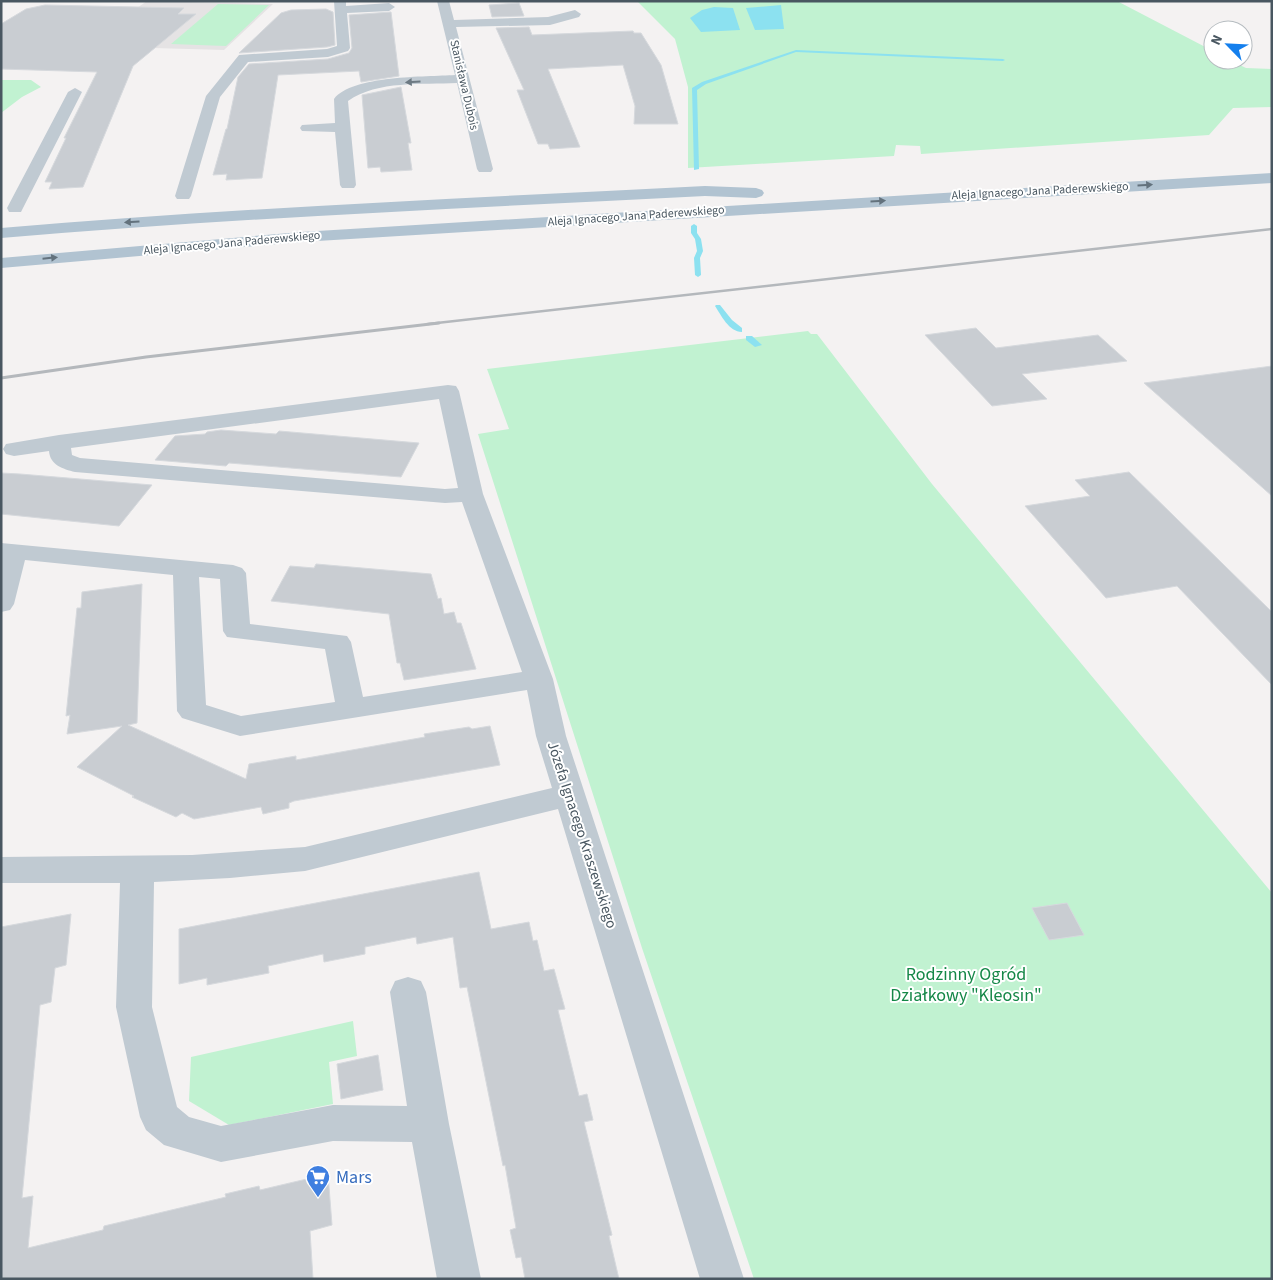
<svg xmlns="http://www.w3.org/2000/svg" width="1273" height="1280" viewBox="0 0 1273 1280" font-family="'Source Sans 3',sans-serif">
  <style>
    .education { fill: #e5e3e4 }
    .green { fill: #c1f2d1 }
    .water { fill: #8ce1f0 }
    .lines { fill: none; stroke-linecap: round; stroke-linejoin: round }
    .stream { fill: #8ce1f0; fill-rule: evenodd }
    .building { fill: #c9cdd2; stroke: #d6d9dd }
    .street { fill: #c0cad2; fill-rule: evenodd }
    .primary { fill: #b1c3d1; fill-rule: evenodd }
    .rail-far1 { stroke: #b4b8bc; stroke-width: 2.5 }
    .rail { stroke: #b4b8bc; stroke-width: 3 }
    .oneway { fill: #6d7a83 }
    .oneway2 { fill: #63727d }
    .labels { text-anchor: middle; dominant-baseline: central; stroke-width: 4; stroke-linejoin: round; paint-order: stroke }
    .far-street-label { font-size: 12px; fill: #495761; stroke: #fff }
    .street-label { font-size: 15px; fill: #495761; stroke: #fff }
    .near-park-label { font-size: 18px; fill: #148747; stroke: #fff }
    .near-shop-label { font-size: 18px; fill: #366cbe; stroke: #fff; text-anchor: start }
  </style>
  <rect width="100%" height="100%" fill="#f4f2f2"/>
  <polygon class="education" points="147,1 273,4 224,50 83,46"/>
  <g class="green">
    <polygon points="637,1 1117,1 1213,51 1213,60 1229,60 1246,68 1272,69 1272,107 1233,108 1209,135 921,154 920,146 896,145 894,156 688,168 688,87 675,39"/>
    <polygon points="218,4 269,5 226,46 171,44"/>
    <polygon points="1,80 31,80 41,87 22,97 1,113"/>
    <polygon points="808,331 811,334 817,334 932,484 1272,893 1272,1279 754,1279 642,948 478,434 509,429 487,369"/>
    <polygon points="353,1021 357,1056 329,1062 333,1104 229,1125 189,1101 191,1057"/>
  </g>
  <g class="water">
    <polygon points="781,5 784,29 755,30 746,8"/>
    <polygon points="714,7 733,8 740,30 701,32 690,18 702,10"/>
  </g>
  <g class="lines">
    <g class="stream">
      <polygon points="796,50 1003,59 1005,60 1003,61 796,52 706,84 697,90 699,169 694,170 692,88 702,82"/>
      <polygon points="694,224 697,226 697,233 701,239 703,251 700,258 701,275 698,277 695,275 694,258 697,251 695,239 691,233 691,226"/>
      <path d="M 716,305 L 720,305 L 732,320 L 742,328 L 742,332 C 729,332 721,315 715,306 Z"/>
      <polygon points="746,336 752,336 762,345 755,347 746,340"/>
    </g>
  </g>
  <g class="building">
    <polygon points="519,3 524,16 492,17 489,5"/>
    <polygon points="45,5 184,8 178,14 196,14 133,66 83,187 49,189 52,182 45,182 66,138 64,138 97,72 1,69 1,24 26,9"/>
    <polygon points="326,9 333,12 335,45 327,47 239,53 281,13 291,10"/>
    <polygon points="391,12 399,76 361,82 359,71 278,75 262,178 226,180 227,174 213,175 226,129 227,129 238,77 249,64 328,59 349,53 352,48 349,15"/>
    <polygon points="529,27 532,35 633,31 634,33 641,33 661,65 678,124 634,124 635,106 623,65 548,69 580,147 550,149 548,144 538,144 517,90 524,90 496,28"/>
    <polygon points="401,87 411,143 408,143 412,170 381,172 380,167 368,168 362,95"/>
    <polygon points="976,328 996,348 1098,335 1127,361 1022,374 1047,399 992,406 925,335"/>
    <polygon points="1272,366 1272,496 1144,383"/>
    <polygon points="221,430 276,434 279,431 419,443 401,477 229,463 226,466 155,460 175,436 205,434 207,432"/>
    <polygon points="1129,472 1272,612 1272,685 1177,586 1106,598 1025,506 1090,496 1075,480"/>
    <polygon points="1,473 20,474 152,485 119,526 1,514"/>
    <polygon points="316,564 431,574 438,599 441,598 444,614 454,612 457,623 461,623 476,669 404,680 400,663 397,663 389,614 271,601 290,566 314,568"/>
    <polygon points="142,584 137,723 128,725 246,779 249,764 296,756 296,760 425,737 424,734 469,727 472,729 490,726 500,765 294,801 289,803 289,808 263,814 261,807 194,819 182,813 176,817 132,797 134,796 77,767 122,726 67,734 70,715 66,716 77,608 81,608 82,592"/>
    <polygon points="479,872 491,929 529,922 533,941 537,940 544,971 554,969 565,1009 558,1010 579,1096 587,1094 593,1120 584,1122 612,1235 609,1236 619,1279 525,1279 521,1257 516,1258 510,1230 516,1228 505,1165 503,1166 467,987 460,988 453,937 417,944 416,937 365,947 365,954 324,962 323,954 268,966 269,973 207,985 207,978 179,984 179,929"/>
    <polygon points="1067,903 1084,935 1049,940 1032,908"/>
    <polygon points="71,914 66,965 55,968 51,1002 40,1005 22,1198 33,1196 28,1248 103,1230 104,1226 121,1222 226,1197 225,1194 259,1186 260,1190 328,1174 332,1225 310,1231 313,1279 1,1279 1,927"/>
    <polygon points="378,1055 383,1090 341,1099 337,1064"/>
  </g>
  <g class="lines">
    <g class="street">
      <polygon points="334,1 346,1 346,6 389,3 395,7 389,11 347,13 350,48 348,51 328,57 248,62 220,97 191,196 189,199 177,199 175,196 206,96 239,55 327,49 337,46"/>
      <path d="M 437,1 L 449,1 L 454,20 L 548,17 L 575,10 L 581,14 L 579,17 L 550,25 L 456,27 L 493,169 L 491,172 L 479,172 L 477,169 L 457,83 C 422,85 378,80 348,101 L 356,185 L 354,188 L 342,188 L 340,185 L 335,132 L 302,131 L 300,128 L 302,125 L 335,123 L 334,99 C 352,75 426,77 455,75 Z"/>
      <polygon points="75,88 82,92 23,208 21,212 9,212 7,208 68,92"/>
      <path d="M 448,385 L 456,386 L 459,391 L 483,494 L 553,679 L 566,736 L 744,1279 L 700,1279 L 558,809 L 305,871 L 230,878 L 154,882 L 152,1007 L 177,1107 L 189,1117 L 221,1126 L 333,1105 L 407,1106 L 390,992 L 395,981 L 408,977 L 421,981 L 426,992 L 449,1124 L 481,1279 L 437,1279 L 412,1142 L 333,1141 L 221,1162 L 164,1145 L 146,1130 L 140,1117 L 116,1007 L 120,883 L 1,883 L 1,857 L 192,855 L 305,847 L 552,788 L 536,736 L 527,690 L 240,736 L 182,718 L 177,711 L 173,575 L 25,560 L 14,604 L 10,610 L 1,612 L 1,543 L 233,565 L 242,568 L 246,573 L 250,624 L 347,636 L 351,642 L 363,697 L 522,672 L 462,502 L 445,503 L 75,472 C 63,469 50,465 49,451 L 14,456 L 6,454 L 3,449 L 6,444 L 59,435 ZM 439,399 L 458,488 L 445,489 L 80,458 L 72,455 L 71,448 ZM 199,577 L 220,579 L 223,631 L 227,637 L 325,649 L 335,702 L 241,716 L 206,705 Z"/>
    </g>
    <g class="primary">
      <polygon points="1272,173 1272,183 301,242 1,268 1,258 301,232"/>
      <path d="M 705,186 L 756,188 L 762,190 L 764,193 L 762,196 L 756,198 L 705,196 C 470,208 235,218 1,238 L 1,228 C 235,208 470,198 705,186 Z"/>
    </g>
    <polyline class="rail-far1" points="428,324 1272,229"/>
    <polyline class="rail" points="1,378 146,357 439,323"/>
  </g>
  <defs><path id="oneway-solid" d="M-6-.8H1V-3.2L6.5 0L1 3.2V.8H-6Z" transform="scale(1.25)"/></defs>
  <use class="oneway" href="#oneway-solid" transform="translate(413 82) rotate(177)"/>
  <g class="oneway2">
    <use href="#oneway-solid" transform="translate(1145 185) rotate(-4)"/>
    <use href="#oneway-solid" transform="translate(878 201) rotate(-3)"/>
    <use href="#oneway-solid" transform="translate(132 222) rotate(176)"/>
    <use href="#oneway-solid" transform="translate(50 258) rotate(-6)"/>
  </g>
  <defs>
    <g id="supermarket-pin" transform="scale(1.25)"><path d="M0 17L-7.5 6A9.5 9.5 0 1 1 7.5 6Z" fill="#3f7fe0" stroke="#fff"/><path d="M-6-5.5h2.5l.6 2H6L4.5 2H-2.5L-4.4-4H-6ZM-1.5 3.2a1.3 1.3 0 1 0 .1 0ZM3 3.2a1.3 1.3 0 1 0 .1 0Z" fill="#fff"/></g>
  </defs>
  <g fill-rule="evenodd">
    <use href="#supermarket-pin" x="318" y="1177"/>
  </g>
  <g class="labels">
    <g class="far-street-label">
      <text transform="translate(464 85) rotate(77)">Stanisława Dubois</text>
      <text transform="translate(1040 191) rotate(-3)">Aleja Ignacego Jana Paderewskiego</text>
      <text transform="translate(636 216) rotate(-4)">Aleja Ignacego Jana Paderewskiego</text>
      <text transform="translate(232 243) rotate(-5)">Aleja Ignacego Jana Paderewskiego</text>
    </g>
    <g class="street-label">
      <text transform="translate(582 835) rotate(72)">Józefa Ignacego Kraszewskiego</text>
    </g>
    <g class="near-park-label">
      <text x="966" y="974">Rodzinny Ogród<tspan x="966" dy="21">Działkowy "Kleosin"</tspan></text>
    </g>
    <g class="near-shop-label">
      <text x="336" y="1177">Mars</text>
    </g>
  </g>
  <rect width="1273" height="1280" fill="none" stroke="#495761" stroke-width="5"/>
  <g transform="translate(1228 45) rotate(294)"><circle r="24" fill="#ffffff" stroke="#b6bcc0"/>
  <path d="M0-4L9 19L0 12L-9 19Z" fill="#147fed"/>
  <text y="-8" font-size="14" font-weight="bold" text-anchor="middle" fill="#495761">N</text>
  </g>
</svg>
